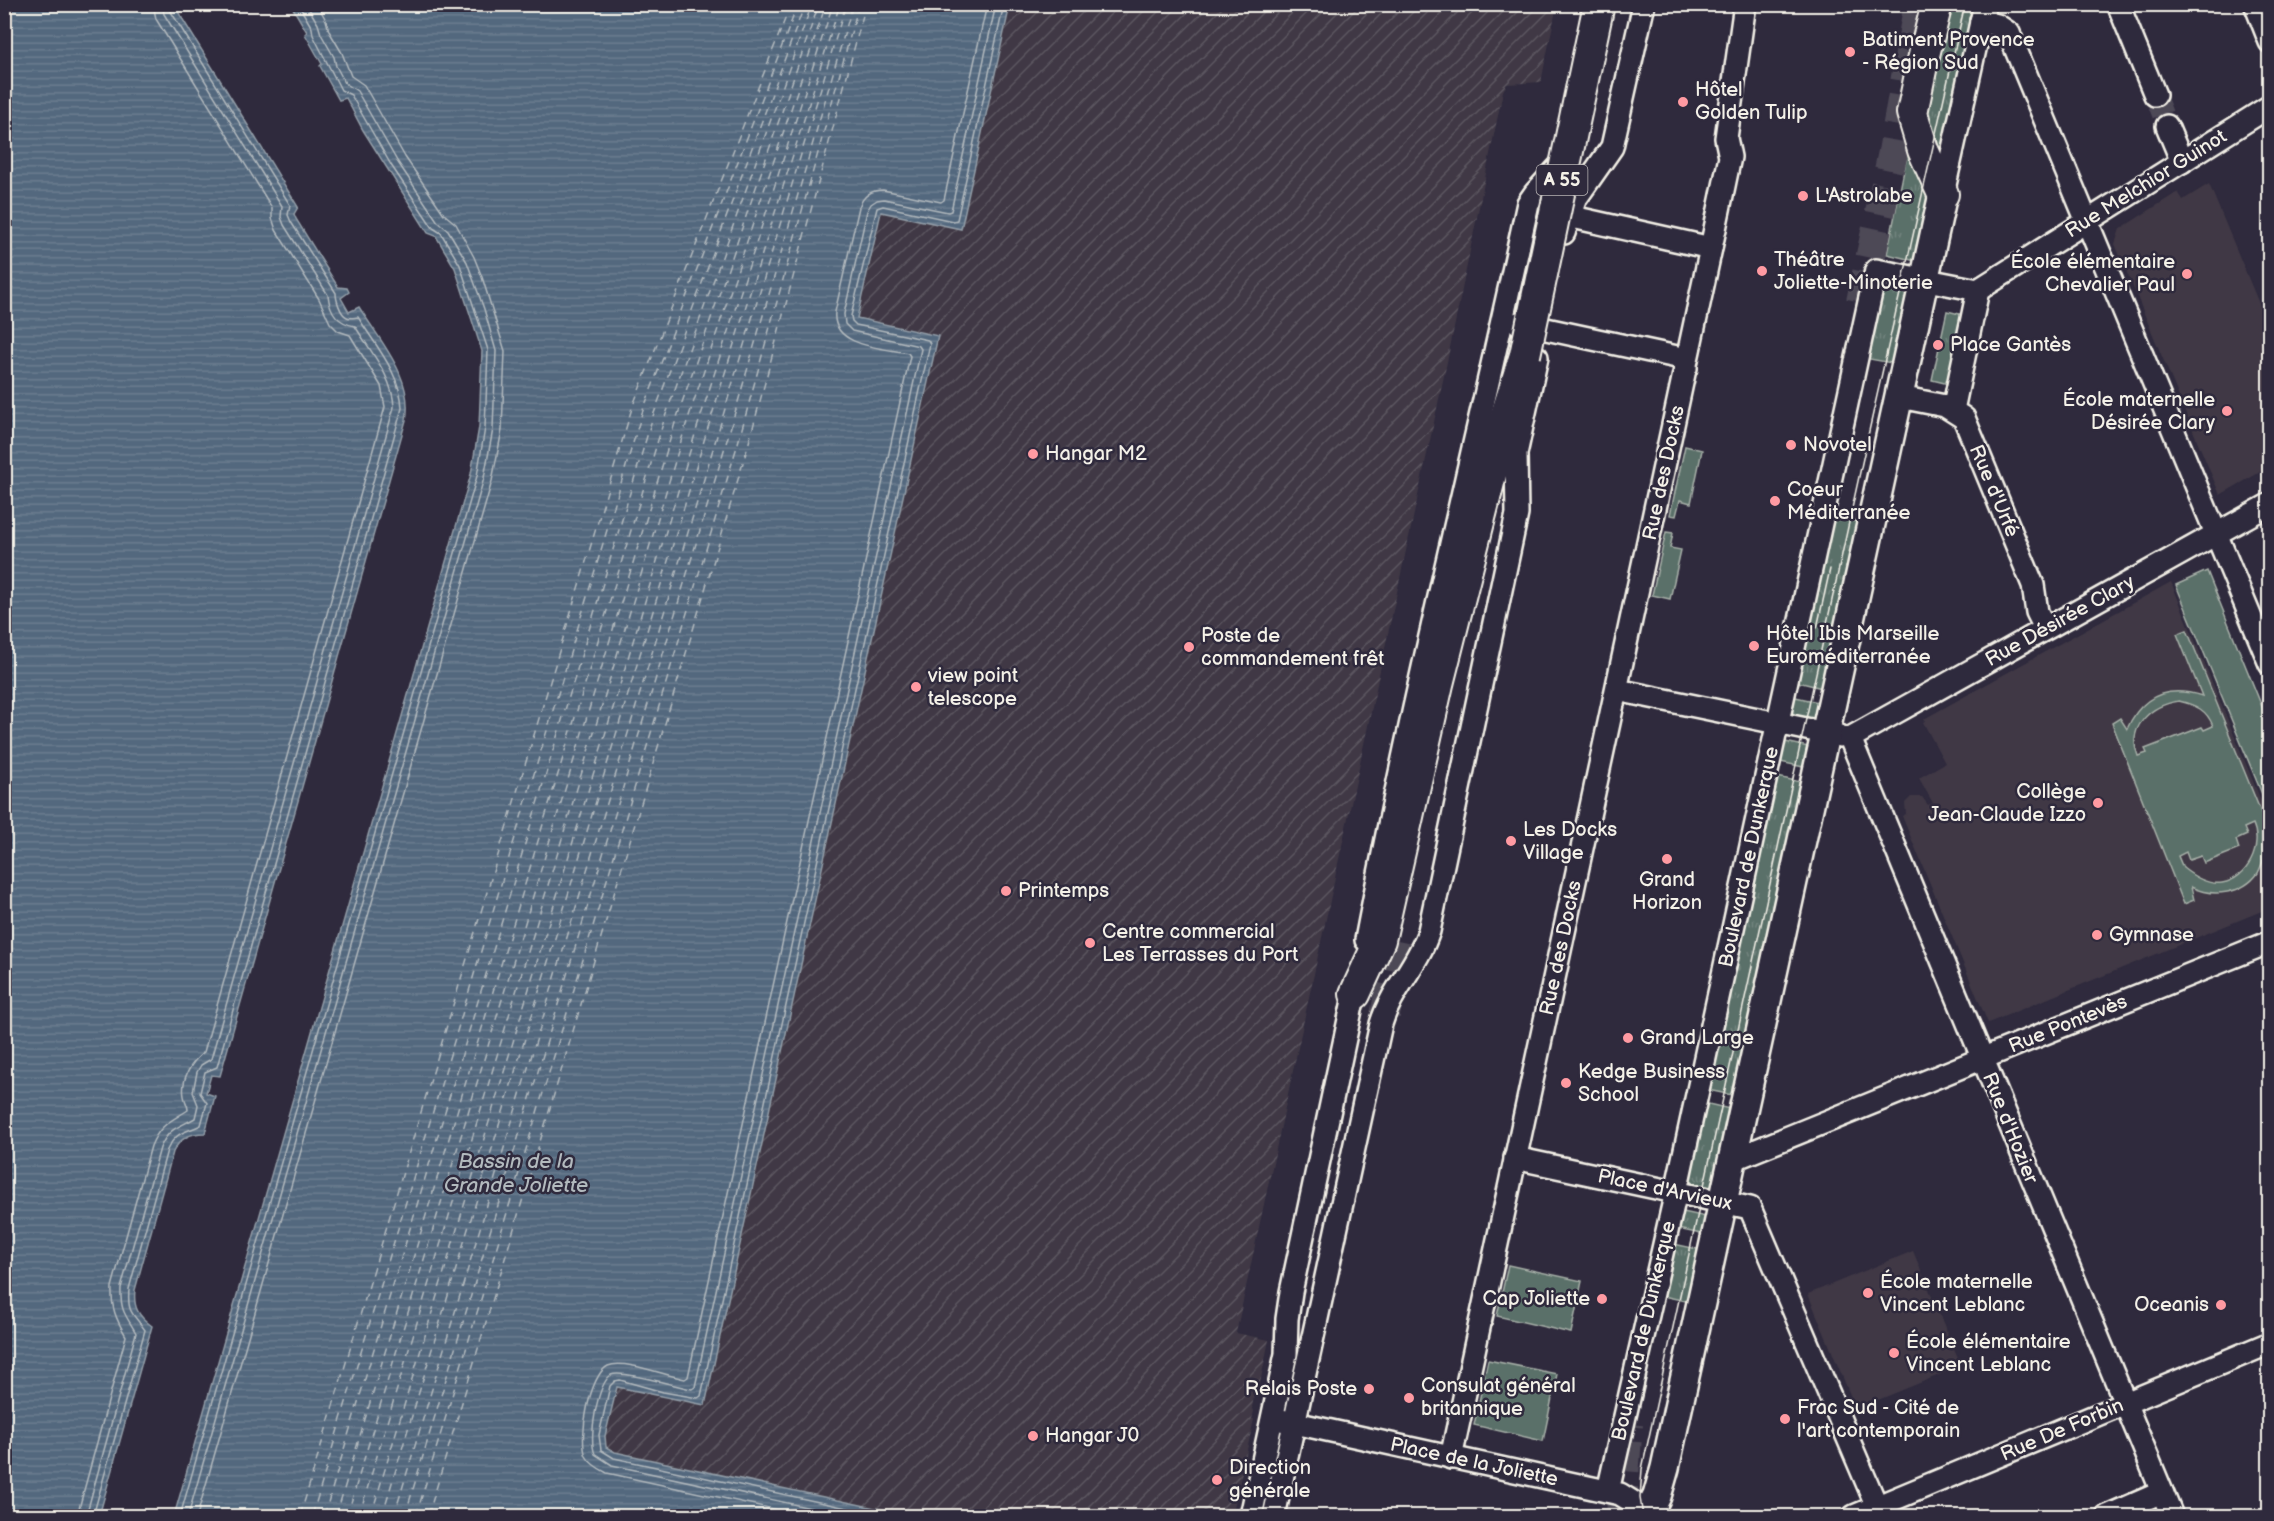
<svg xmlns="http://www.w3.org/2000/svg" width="2274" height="1521" viewBox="0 0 2274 1521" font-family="'Balsamiq Sans',sans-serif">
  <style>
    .built { fill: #403945 }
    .industrial { fill: url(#industrial-furrows) }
    .grass { fill: url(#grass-tufts); stroke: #a7b0a8; stroke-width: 1.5 }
    .green { fill: #5a6f69; stroke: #a7b0a8; stroke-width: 1.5; fill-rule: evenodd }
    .water { fill: url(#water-rules); stroke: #939ea8; stroke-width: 1.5 }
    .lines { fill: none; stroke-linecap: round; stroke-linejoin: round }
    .shore { stroke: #b3babe; stroke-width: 1.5 }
    .ferry { stroke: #b3babe; stroke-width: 1.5; stroke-dasharray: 8 6; stroke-linecap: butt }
    .minor-tunnel { stroke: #4d4857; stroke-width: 21; stroke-dasharray: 21 10; stroke-linecap: butt }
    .highway-tunnel { stroke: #4d4857; stroke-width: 30; stroke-dasharray: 30 15; stroke-linecap: butt }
    .minor-casing { stroke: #f4f1e8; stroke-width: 26 }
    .major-casing { stroke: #f4f1e8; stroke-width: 32 }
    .highway-casing { stroke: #f4f1e8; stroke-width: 34 }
    .minor { stroke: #2f2a3d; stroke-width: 21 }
    .major { stroke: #2f2a3d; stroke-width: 27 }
    .highway { stroke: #2f2a3d; stroke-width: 30 }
    .tram { stroke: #f4f1e8; stroke-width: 1.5 }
    .highway-bridge-casing { stroke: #f4f1e8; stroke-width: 34; stroke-linecap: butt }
    .highway-bridge { stroke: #2f2a3d; stroke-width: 30 }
    .poi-dot { fill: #ff9aa2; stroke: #2f2a3d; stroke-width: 2 }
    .labels { text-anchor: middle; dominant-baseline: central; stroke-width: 5; stroke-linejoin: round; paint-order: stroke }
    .shield { fill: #2f2a3d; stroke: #b9b5b5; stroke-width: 1.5 }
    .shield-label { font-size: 18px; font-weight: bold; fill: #f4f1e8 }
    .poi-label { font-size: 20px; fill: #f4f1e8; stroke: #2f2a3d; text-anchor: start }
    .street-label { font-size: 20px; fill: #f4f1e8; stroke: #2f2a3d }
    .water-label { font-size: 21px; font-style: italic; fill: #b3babe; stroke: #2f2a3d }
  </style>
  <defs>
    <pattern id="industrial-furrows" width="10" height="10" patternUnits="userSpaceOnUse" patternTransform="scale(1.5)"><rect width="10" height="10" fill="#403945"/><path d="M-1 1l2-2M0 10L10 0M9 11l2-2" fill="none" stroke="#5c5660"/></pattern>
    <pattern id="grass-tufts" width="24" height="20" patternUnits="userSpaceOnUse" patternTransform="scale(1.5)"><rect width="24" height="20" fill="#5a6f69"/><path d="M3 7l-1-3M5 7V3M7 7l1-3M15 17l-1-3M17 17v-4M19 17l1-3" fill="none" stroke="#72847e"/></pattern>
    <pattern id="water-rules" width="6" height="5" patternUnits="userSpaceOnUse" patternTransform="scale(1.5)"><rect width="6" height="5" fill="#52677e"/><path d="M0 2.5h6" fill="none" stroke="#6c7d90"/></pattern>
  </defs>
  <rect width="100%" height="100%" fill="#2f2a3d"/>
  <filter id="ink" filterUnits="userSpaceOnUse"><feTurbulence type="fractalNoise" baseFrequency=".0167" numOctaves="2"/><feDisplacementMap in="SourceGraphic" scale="12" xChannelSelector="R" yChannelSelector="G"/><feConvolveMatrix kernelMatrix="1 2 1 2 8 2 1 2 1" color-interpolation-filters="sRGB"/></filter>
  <g filter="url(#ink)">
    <g class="built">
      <polygon points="2209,184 2270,330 2269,467 2220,495 2115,244 2120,229 2178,192 2183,200"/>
      <polygon points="2171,582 2269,820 2269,908 1988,1023 1902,816 1906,814 1905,803 1911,797 1922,797 1928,805 1933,803 1919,778 1945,763 1923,722 1925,721 1924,719"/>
      <polygon points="1913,1251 1961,1366 1856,1409 1808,1294"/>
    </g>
    <polygon class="industrial" points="1010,5 1557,5 1541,82 1507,84 1503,91 1447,362 1236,1333 1269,1340 1259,1388 1255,1391 1252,1407 1254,1411 1252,1419 1254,1419 1232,1516 912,1516 615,1452 606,1447 605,1436 616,1387 705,1405 938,337 857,319 881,212 961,229"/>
    <g class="grass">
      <polygon points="1950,5 1977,5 1943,163 1930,141 1924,90"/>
      <polygon points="1910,141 1931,183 1920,262 1887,254"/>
      <polygon points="1880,286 1912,292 1897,364 1864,358"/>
      <polygon points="1947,311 1964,315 1949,384 1932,380"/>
      <polygon points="1831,516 1862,523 1826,689 1794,681"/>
      <polygon points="1791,696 1823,703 1819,720 1787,713"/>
      <polygon points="1781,741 1813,748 1808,768 1776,761"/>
      <polygon points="1773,776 1805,783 1737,1096 1703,1089"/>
      <polygon points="1700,1102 1734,1110 1716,1188 1683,1181"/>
      <polygon points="1679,1211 1706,1217 1706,1235 1673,1228"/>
      <polygon points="1669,1243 1702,1250 1691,1302 1658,1295"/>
    </g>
    <g class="green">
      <polygon points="1685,446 1702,450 1691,503 1680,500 1676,516 1670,515"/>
      <polygon points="1666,532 1673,533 1670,548 1681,550 1670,599 1652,595"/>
      <polygon points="2207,571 2269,724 2269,811 2176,585"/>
      <path d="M 2187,630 L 2269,832 L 2270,863 L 2265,855 C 2263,861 2261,867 2258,873 C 2243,894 2213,898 2191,887 L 2194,900 L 2184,904 L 2112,723 L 2120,718 L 2127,729 C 2142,695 2167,685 2202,696 L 2177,634 ZM 2179,701 C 2196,705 2207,710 2213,726 L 2204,730 L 2202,727 L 2145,749 L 2147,753 L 2138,756 C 2126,727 2151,705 2179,701 ZM 2253,824 C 2263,846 2248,879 2222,883 C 2208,885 2193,876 2183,868 L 2178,856 L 2186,852 L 2189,860 L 2201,856 L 2204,863 L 2239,849 L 2236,840 L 2247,835 L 2244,828 Z"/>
      <polygon points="1508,1265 1582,1281 1571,1333 1497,1316"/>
      <polygon points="1488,1360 1557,1374 1543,1441 1474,1425"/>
    </g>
    <g class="water">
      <path d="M 5,4 L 174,5 L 298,207 L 294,214 L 296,219 L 338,287 L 347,288 L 349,292 L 341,298 L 349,312 L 359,307 C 380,341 414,378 406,420 L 220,1076 L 211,1075 L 206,1093 L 215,1096 L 205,1133 C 190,1133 180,1138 173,1152 L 135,1290 C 133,1307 138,1316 152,1326 L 99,1516 L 5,1516 Z"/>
      <polygon points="291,5 1010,5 961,229 881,212 857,318 938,336 705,1405 617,1387 605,1436 606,1447 615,1452 912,1516 174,1516 471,474 479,427 482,351 455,268 436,236 428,233 363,130 346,98 339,100 320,66 322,64 305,34 307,32"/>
    </g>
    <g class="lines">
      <g class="shore">
        <path d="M 77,1516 L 126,1336 C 116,1319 111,1308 112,1287 L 151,1146 C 160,1124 170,1122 188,1110 C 188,1105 185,1102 184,1096 C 181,1079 191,1062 204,1052 L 385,407 L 381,386 L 350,335 L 338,331 L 330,323 L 319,299 L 276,230 L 272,218 L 272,208 L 156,19 L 153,4"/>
        <path d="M 86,1516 L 136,1333 C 126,1315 120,1312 121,1288 L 160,1148 C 169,1127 178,1128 195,1118 L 198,1105 L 193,1092 L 197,1072 L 201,1065 L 211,1059 L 394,407 C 393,377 370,351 355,326 C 338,323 330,313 328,295 L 284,225 L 281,217 L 282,206 L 164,14 L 162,4"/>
        <path d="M 93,1516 L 145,1330 C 133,1313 127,1314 129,1289 L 167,1150 C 177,1130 185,1133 201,1125 L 207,1103 L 200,1093 L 205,1072 L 217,1067 L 402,408 C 401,374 375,345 358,317 C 355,317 351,319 347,317 C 340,314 336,299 336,293 L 291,222 L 288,215 L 290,205 L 170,10 L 169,4"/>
        <polyline points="180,1516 477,476 485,428 488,350 460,265 441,233 433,228 391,165 351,95 341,90 313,35 312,28 298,4"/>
        <polyline points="188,1516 484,478 493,429 496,351 484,309 467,262 448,230 438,222 397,161 357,91 345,83 336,66 334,57 321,34 318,24 306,4"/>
        <polyline points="197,1516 492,481 502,430 505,351 482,277 474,257 456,224 444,214 405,157 364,85 351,76 342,53 329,31 326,20 317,4"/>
        <path d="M 806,1516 L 607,1473 C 599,1469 590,1464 586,1456 C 578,1438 590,1374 608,1366 C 625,1359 666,1376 685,1379 L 688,1377 L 910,356 L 908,353 C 884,348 831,347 835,312 L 859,207 C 863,196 871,190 883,190 L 941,202 L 944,200 L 987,4"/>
        <path d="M 848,1516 L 612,1465 L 595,1454 C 588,1439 597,1385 611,1375 C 623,1370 675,1386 692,1389 L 695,1387 L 921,349 L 919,346 L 852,331 L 845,324 L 844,314 L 867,211 L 871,204 L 877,200 L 884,199 L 948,212 L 951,211 L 996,4"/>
        <polyline points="884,1516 614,1458 601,1450 599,1435 610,1386 615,1381 620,1380 663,1392 698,1398 701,1396 930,344 928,340 856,325 852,321 851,316 877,208 883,206 953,221 957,220 1004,4"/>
      </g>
      <g class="ferry">
        <polyline points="300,1516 632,408 791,4"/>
        <polyline points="312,1516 642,413 798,4"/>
        <polyline points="324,1516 653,416 805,4"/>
        <polyline points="336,1516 664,420 812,4"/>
        <polyline points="347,1516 675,423 819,4"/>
        <polyline points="359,1516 685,428 826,4"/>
        <polyline points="371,1516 696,431 833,4"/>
        <polyline points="382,1516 706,434 840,4"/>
        <polyline points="394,1516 846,4"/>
        <polyline points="405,1516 727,440 853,4"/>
        <polyline points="416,1516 738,443 859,4"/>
        <polyline points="428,1516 748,446 866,4"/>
      </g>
      <polyline class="minor-tunnel" points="2155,95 2167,126"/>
      <g class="highway-tunnel">
        <polyline points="1861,302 1893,152 1917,14"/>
        <polyline points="1385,1015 1403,930"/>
        <polyline points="1621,1516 1628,1424"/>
      </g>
      <g class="minor-casing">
        <g id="minor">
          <polyline points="2118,4 2155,95"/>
          <polyline points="2255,4 2270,42"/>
          <polyline points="1981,21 1997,25 2009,33 2270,664"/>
          <polyline points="2167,126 2182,162"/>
          <polyline points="1943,194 1985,4"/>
          <polyline points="1564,233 1575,200 1612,147 1644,4"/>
          <polyline points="1711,248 1730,157 1726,138 1745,4"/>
          <polyline points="1518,323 1677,357 1683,361 1686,368"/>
          <polyline points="1900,397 1945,406 1964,418 2033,585 2037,612 2045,628"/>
          <polyline points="1953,410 1978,290"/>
          <polyline points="1617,690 1840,736"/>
          <polyline points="1850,738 2172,1516"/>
          <polyline points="1850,738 2270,504"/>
          <path d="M 1366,940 C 1413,693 1475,449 1528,203 L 1535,193 L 1565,160"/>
          <polyline points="1515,1158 1750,1208 1881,1516"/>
          <polyline points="1732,1160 2270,942"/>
          <polyline points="1281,1420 1620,1494 1636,1504 1648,1516"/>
          <polyline points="1451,1458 1711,248 1568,216"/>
          <polyline points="1608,1491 1673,1205 1876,270 1978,290 2270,106"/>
          <polyline points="1251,1516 1286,1354 1287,1319 1291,1292 1357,982"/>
          <path d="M 1274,1516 L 1381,1024 C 1391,990 1418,965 1429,931 L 1517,514 L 1516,454 L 1537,357"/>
          <polyline points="1854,1516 2270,1343"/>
          <polyline points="2107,1516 2162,1492"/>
        </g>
      </g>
      <g class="major-casing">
        <polyline id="major" points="1647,1516 1657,1496 1665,1468 1943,194"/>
      </g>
      <g class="highway-casing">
        <g id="highway">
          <polyline points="1937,4 1925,51 1912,113 1923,150 1943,194"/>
          <polyline points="1355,994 1380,940 1438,684 1506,415 1525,355"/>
        </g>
      </g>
      <use href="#minor" class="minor"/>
      <use href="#major" class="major"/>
      <use href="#highway" class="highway"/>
      <g class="tram">
        <polyline points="1817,628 1830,569"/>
        <polyline points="1643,1516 1640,1498 1642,1469 1867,440 1965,4"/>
      </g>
      <g class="highway-bridge-casing">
        <polyline id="highway-bridge" points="1525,355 1599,4"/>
      </g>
      <use href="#highway-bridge" class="highway-bridge"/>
    </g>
  </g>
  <g class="poi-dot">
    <circle cx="1850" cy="52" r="6"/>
    <circle cx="1683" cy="102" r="6"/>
    <circle cx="1803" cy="196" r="6"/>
    <circle cx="1762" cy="271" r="6"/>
    <circle cx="2187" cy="274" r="6"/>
    <circle cx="1938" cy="345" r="6"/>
    <circle cx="2227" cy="411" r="6"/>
    <circle cx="1791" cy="445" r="6"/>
    <circle cx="1033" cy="454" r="6"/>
    <circle cx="1775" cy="501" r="6"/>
    <circle cx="1754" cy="646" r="6"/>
    <circle cx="1189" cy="647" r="6"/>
    <circle cx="916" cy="687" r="6"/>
    <circle cx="2098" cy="803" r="6"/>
    <circle cx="1511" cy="841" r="6"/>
    <circle cx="1667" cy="859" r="6"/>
    <circle cx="1006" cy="891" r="6"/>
    <circle cx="2097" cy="935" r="6"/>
    <circle cx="1090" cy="943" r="6"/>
    <circle cx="1628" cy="1038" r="6"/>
    <circle cx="1566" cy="1083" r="6"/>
    <circle cx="1868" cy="1293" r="6"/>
    <circle cx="1602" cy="1299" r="6"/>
    <circle cx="2221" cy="1305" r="6"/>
    <circle cx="1894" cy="1353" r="6"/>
    <circle cx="1369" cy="1389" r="6"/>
    <circle cx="1409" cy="1398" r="6"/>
    <circle cx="1785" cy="1419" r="6"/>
    <circle cx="1033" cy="1436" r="6"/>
    <circle cx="1217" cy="1480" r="6"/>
  </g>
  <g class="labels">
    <rect class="shield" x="1536.5" y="165" width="51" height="30" rx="4.5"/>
    <g class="shield-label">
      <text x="1562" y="180">A 55</text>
    </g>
    <g class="poi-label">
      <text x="1862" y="40">Batiment Provence<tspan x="1862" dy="23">- Région Sud</tspan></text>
      <text x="1695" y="90">Hôtel<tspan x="1695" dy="23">Golden Tulip</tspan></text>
      <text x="1815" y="196">L'Astrolabe</text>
      <text x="1774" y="260">Théâtre<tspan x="1774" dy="23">Joliette-Minoterie</tspan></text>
      <text x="2175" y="262" text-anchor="end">École élémentaire<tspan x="2175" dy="23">Chevalier Paul</tspan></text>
      <text x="1950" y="345">Place Gantès</text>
      <text x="2215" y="400" text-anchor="end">École maternelle<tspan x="2215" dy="23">Désirée Clary</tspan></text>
      <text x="1803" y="445">Novotel</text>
      <text x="1045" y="454">Hangar M2</text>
      <text x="1787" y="490">Coeur<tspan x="1787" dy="23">Méditerranée</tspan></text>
      <text x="1766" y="634">Hôtel Ibis Marseille<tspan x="1766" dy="23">Euroméditerranée</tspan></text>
      <text x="1201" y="636">Poste de<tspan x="1201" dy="23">commandement frêt</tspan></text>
      <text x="928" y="676">view point<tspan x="928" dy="23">telescope</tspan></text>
      <text x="2086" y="792" text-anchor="end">Collège<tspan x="2086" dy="23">Jean-Claude Izzo</tspan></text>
      <text x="1523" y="830">Les Docks<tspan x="1523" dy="23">Village</tspan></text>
      <text x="1667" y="880" text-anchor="middle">Grand<tspan x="1667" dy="23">Horizon</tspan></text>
      <text x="1018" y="891">Printemps</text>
      <text x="1102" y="932">Centre commercial<tspan x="1102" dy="23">Les Terrasses du Port</tspan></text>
      <text x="2109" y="935">Gymnase</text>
      <text x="1640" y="1038">Grand Large</text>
      <text x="1578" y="1072">Kedge Business<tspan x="1578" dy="23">School</tspan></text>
      <text x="1880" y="1282">École maternelle<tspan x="1880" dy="23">Vincent Leblanc</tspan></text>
      <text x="1590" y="1299" text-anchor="end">Cap Joliette</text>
      <text x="2209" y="1305" text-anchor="end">Oceanis</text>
      <text x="1906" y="1342">École élémentaire<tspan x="1906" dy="23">Vincent Leblanc</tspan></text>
      <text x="1421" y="1386">Consulat général<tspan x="1421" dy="23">britannique</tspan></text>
      <text x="1357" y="1389" text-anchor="end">Relais Poste</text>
      <text x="1797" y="1408">Frac Sud - Cité de<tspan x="1797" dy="23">l'art contemporain</tspan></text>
      <text x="1045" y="1436">Hangar J0</text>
      <text x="1229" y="1468">Direction<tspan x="1229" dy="23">générale</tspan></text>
    </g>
    <g class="street-label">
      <text transform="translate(2146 184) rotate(-32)">Rue Melchior Guinot</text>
      <text transform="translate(1664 473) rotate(-78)">Rue des Docks</text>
      <text transform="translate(1994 491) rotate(67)">Rue d'Urfé</text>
      <text transform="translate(2060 621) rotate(-29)">Rue Désirée Clary</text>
      <text transform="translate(1749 857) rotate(-78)">Boulevard de Dunkerque</text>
      <text transform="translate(1561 948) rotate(-78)">Rue des Docks</text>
      <text transform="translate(2068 1024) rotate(-22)">Rue Pontevès</text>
      <text transform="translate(2010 1128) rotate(68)">Rue d'Hozier</text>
      <text transform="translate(1665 1190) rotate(12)">Place d'Arvieux</text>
      <text transform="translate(1644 1331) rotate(-77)">Boulevard de Dunkerque</text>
      <text transform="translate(2062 1430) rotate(-23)">Rue De Forbin</text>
      <text transform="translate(1474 1462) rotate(12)">Place de la Joliette</text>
    </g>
    <g class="water-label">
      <text x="516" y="1161">Bassin de la<tspan x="516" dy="24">Grande Joliette</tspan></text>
    </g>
  </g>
  <rect width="2274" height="1521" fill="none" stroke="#2f2a3d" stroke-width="24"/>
  <rect x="12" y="12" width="2250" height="1497" fill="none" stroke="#f4f1e8" stroke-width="2" filter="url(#ink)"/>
</svg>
